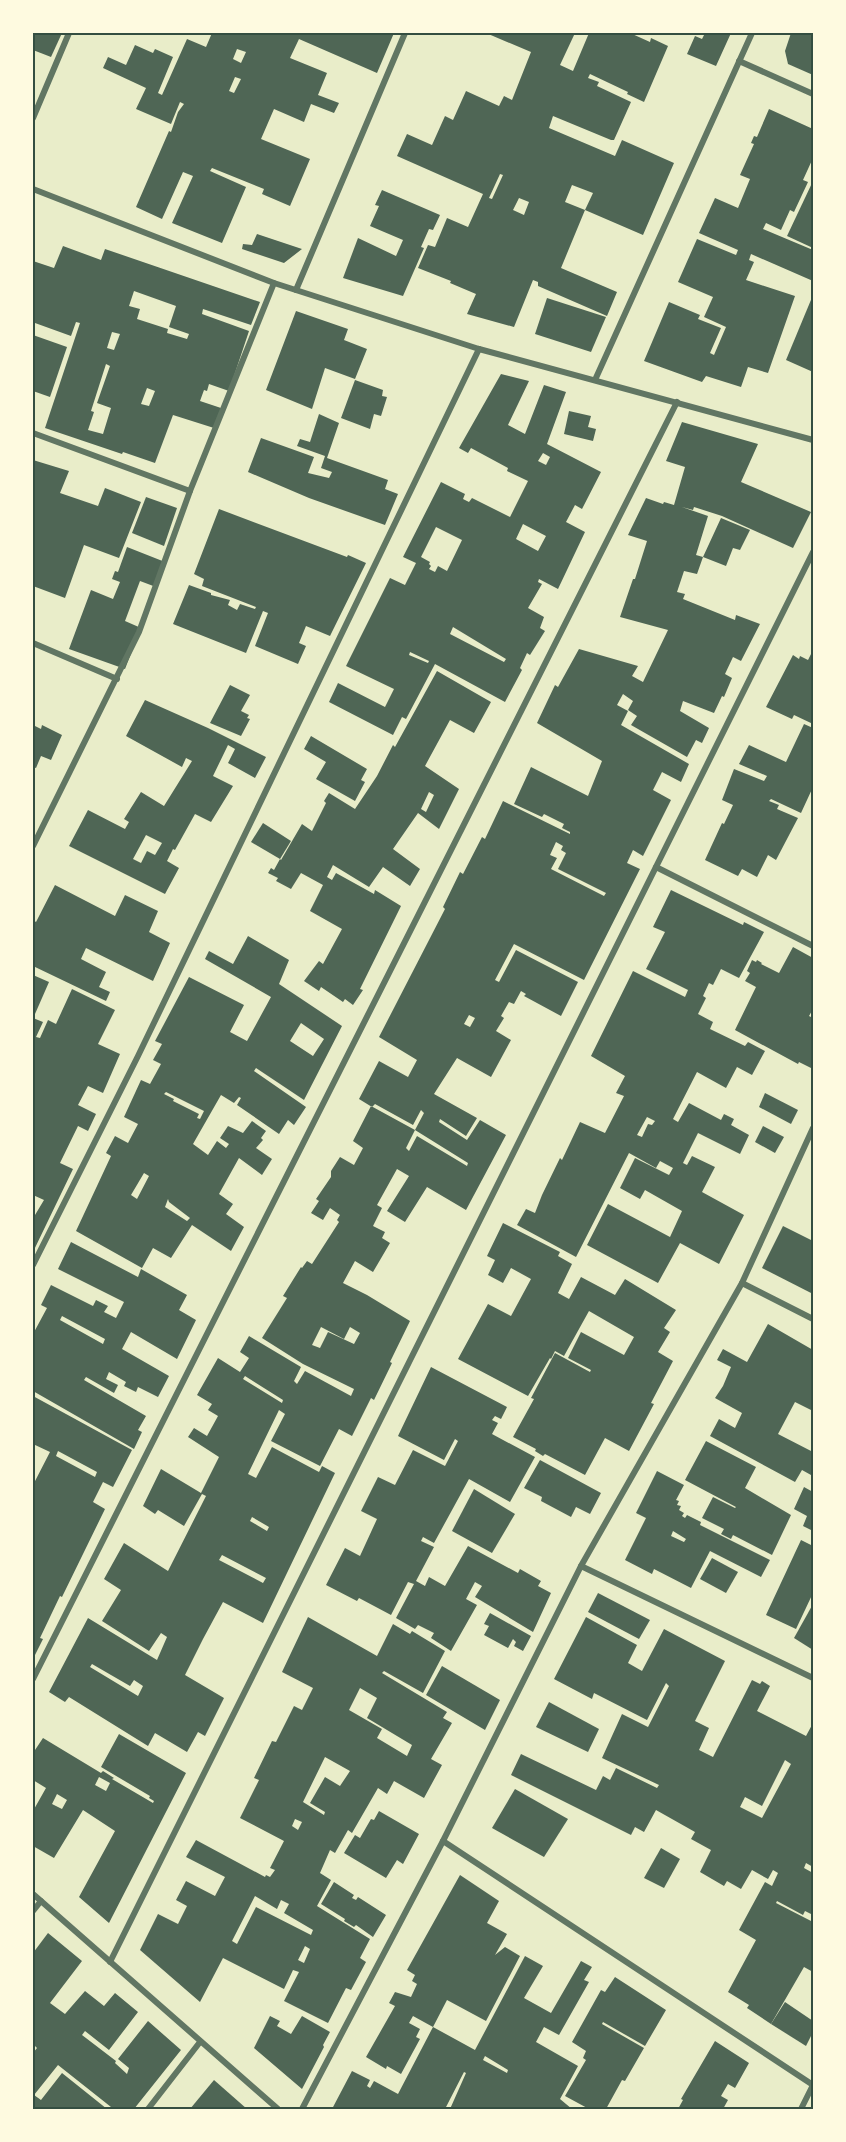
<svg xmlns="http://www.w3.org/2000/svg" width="846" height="2142" viewBox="0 0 846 2142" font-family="'Golos Text',sans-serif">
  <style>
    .building { fill: #4f6655; fill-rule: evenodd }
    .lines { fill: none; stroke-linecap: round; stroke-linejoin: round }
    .minor { stroke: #617663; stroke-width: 6 }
    .neatline { fill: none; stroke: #344e41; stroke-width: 2 }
  </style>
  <rect width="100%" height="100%" fill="#e9edc9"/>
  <g class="building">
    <polygon points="33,33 62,33 51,57 33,50"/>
    <path d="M 212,33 L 394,33 L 377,73 L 299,39 L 290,58 L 327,73 L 318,95 L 339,103 L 334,113 L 311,104 L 304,122 L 274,109 L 261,139 L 310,159 L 290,206 L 262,194 L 264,189 L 212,168 L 210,171 L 246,187 L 222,243 L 172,223 L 193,176 L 183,172 L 162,219 L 136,207 L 169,131 L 171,132 L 178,112 L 184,104 L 180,102 L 171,124 L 136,109 L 146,88 L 103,68 L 108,57 L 126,65 L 135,45 L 153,53 L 155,49 L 173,57 L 158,93 L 162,95 L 187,39 L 206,47 ZM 237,49 L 246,52 L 241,63 L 233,59 ZM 235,77 L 241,79 L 234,93 L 229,91 Z"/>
    <path d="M 486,33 L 575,33 L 560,65 L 573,71 L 589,33 L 630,33 L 650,42 L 651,38 L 668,46 L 644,102 L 627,94 L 628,92 L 590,74 L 588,78 L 599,82 L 597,86 L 631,102 L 614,140 L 611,140 L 553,116 L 549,128 L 615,156 L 622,140 L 674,163 L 643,235 L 585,210 L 593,193 L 572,185 L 565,202 L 585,210 L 561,268 L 617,292 L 607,316 L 538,286 L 538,282 L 533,280 L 514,327 L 467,314 L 476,294 L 450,283 L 451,281 L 418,268 L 428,245 L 435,247 L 447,218 L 468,227 L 483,194 L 397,156 L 407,134 L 432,145 L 445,116 L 453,120 L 466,91 L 499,106 L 504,96 L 512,100 L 531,52 ZM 500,174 L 503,175 L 492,199 L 489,198 ZM 519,198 L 529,202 L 524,215 L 513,210 Z"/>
    <polygon points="705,33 731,33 716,66 687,54 695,36 702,39"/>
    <polygon points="791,33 813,33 813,75 788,64 785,51"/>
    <polygon points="769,109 813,129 813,158 803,180 808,182 794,212 790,210 781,230 766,223 763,229 813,250 813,281 751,254 749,260 754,262 746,280 795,296 768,373 748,367 741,387 706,376 702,382 644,361 669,302 700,315 698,319 721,328 710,353 714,355 726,327 704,317 713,297 678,282 697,239 736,255 738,250 699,233 715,198 738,208 750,179 740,175 754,144 751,143 754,136 757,137"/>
    <polygon points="813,181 813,248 787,236"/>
    <polygon points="382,190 440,215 433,230 429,229 421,247 424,248 403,296 343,278 358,238 396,256 403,240 370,226 379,206 375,205"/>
    <polygon points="257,234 302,249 284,263 242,249 243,244 252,245"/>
    <path d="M 63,246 L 101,260 L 105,249 L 260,302 L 251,325 L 203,309 L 202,314 L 249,331 L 229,391 L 209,384 L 207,391 L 204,390 L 200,401 L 221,408 L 214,428 L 173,415 L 155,463 L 123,452 L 122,454 L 45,428 L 80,323 L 76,322 L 71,336 L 35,323 L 33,328 L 33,261 L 54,268 ZM 134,291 L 176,306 L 169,327 L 189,334 L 187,339 L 167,333 L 168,329 L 137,319 L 140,309 L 129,306 ZM 112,332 L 120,334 L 114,350 L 107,348 ZM 106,364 L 110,366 L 97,403 L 111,408 L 103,434 L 88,430 L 94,412 L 91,411 ZM 147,388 L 155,391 L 149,406 L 141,404 Z"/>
    <polygon points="813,295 813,372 786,360"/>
    <polygon points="547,298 606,317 591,352 535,334"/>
    <polygon points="296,311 348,329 344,340 367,349 355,379 325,368 312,409 266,390"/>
    <polygon points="33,335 67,347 50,397 33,391"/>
    <path d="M 501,374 L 529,381 L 508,425 L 525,434 L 544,385 L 566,392 L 547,444 L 601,472 L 582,509 L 575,505 L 566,522 L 585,532 L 558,589 L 539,579 L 538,582 L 542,584 L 528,608 L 544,617 L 540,628 L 545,631 L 530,655 L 527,653 L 520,668 L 522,670 L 505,702 L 435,664 L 406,719 L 402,717 L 393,735 L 329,702 L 338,683 L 385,707 L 394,689 L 346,666 L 390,578 L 405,585 L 416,563 L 403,557 L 441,482 L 465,494 L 463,499 L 469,502 L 472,498 L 510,517 L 528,481 L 507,471 L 508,468 L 471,448 L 468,453 L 459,448 ZM 543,453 L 550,457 L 546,465 L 538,461 ZM 523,524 L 546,536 L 538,551 L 516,539 ZM 436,527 L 462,540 L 447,571 L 438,566 L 435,572 L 429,569 L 431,566 L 429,564 L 430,562 L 421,557 ZM 453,627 L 506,659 L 504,662 L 450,634 ZM 410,652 L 429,661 L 428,663 L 409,655 Z"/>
    <polygon points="355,380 383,390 382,396 387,397 381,416 374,414 370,429 341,418"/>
    <polygon points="569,411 591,416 588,427 596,429 593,441 564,434"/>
    <polygon points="319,414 339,423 327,458 388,480 385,489 398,494 385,525 309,498 248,472 261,438 314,457 308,473 329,478 332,472 321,468 325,456 297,446 300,439 310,442"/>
    <path d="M 682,422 L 758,444 L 741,482 L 811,512 L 793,548 L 722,516 L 694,507 L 693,510 L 682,507 L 708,516 L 696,555 L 703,557 L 697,574 L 684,571 L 677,592 L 685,594 L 683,599 L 735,620 L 736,615 L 760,624 L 741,661 L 733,657 L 725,674 L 732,678 L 724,697 L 722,696 L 714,713 L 683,701 L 680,711 L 709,728 L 702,743 L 696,740 L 687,757 L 631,725 L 637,716 L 628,710 L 633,701 L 623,694 L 617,705 L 628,711 L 621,725 L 689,764 L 681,782 L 662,772 L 653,790 L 671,800 L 643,856 L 633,850 L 627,863 L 640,869 L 584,980 L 514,944 L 495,980 L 499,982 L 516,950 L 578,982 L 561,1016 L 524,996 L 526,994 L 521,991 L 514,1004 L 509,1002 L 501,1016 L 504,1018 L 496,1031 L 511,1040 L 491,1077 L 457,1058 L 434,1094 L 477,1118 L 466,1136 L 440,1119 L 439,1122 L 467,1140 L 480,1120 L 506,1135 L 466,1210 L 427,1187 L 405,1222 L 387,1211 L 409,1176 L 397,1169 L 377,1205 L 382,1208 L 373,1226 L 385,1232 L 382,1238 L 390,1243 L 373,1272 L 355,1261 L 343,1283 L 367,1295 L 410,1321 L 390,1362 L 392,1363 L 374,1400 L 371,1398 L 352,1436 L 339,1429 L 320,1466 L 271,1441 L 285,1414 L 279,1410 L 248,1474 L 256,1478 L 272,1447 L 319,1472 L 322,1466 L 335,1473 L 263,1623 L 223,1602 L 203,1639 L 185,1675 L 224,1698 L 205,1736 L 198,1732 L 187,1752 L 155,1733 L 148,1746 L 69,1697 L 65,1702 L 49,1692 L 88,1618 L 157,1660 L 167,1637 L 161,1633 L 149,1651 L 102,1621 L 121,1590 L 104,1579 L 124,1543 L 168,1571 L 206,1496 L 202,1494 L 184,1526 L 158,1510 L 155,1514 L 143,1506 L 161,1469 L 201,1493 L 219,1457 L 188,1437 L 194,1428 L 207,1436 L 218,1416 L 208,1410 L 212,1404 L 197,1395 L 218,1358 L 240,1372 L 249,1358 L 240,1352 L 249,1336 L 301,1367 L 294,1381 L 297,1384 L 305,1371 L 351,1396 L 354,1389 L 303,1364 L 262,1338 L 287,1298 L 283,1296 L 301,1267 L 302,1268 L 307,1261 L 312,1264 L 339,1222 L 337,1220 L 340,1215 L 330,1208 L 323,1220 L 311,1213 L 319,1201 L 316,1199 L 331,1177 L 331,1171 L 340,1157 L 354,1165 L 363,1148 L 353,1141 L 371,1106 L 415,1130 L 424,1113 L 421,1110 L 413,1125 L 375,1104 L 372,1107 L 359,1099 L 379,1061 L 408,1077 L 417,1060 L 379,1037 L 445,909 L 443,907 L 460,872 L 463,874 L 482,837 L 485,839 L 503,801 L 570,834 L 570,832 L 562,828 L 564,824 L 544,814 L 542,817 L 514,804 L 531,767 L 588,796 L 602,761 L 537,723 L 555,685 L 558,687 L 579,649 L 638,666 L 632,676 L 643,682 L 668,630 L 620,617 L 633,579 L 635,579 L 647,541 L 628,535 L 646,498 L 663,504 L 664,502 L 674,505 L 685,467 L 666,461 ZM 556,842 L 563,846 L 561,850 L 566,853 L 558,869 L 606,893 L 604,896 L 551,869 L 557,858 L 550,855 ZM 469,1015 L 475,1018 L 470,1027 L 464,1024 ZM 415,1130 L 468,1163 L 467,1166 L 417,1136 L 409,1151 L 406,1148 ZM 321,1327 L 344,1339 L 350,1327 L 360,1333 L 354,1344 L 328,1332 L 320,1348 L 312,1345 ZM 245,1376 L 283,1400 L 282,1403 L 243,1379 ZM 252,1517 L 269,1527 L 267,1531 L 250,1521 ZM 222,1555 L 266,1578 L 263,1583 L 219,1560 ZM 92,1664 L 130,1686 L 134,1680 L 143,1686 L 138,1696 L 90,1667 Z"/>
    <polygon points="33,460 69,471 60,493 98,506 105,488 141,502 119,558 84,545 65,598 33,586"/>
    <polygon points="146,497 177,508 164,546 132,533"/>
    <polygon points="219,509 347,557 348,555 366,563 330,636 306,626 299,643 306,646 298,664 255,646 268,613 263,611 246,653 173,624 189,585 211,593 211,595 230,600 228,605 237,610 240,604 255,609 256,607 202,586 204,579 194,574"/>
    <polygon points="721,518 750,530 740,550 733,548 726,566 703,557"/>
    <polygon points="127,547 165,562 156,587 140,581 125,621 141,628 125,669 69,649 91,590 113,599 120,582 112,579 115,571 118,572"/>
    <polygon points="813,650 813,724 794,715 792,719 766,707 793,655 799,659 800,656 808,660"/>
    <path d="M 437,671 L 491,702 L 474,733 L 450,720 L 425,766 L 459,789 L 439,829 L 418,813 L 393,849 L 420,869 L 410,886 L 383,867 L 369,887 L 333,865 L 327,877 L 332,880 L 336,873 L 374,894 L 375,890 L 401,906 L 360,989 L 363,990 L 353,1005 L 345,999 L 343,1002 L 321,987 L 319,991 L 304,981 L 319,961 L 323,964 L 342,929 L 310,911 L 323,885 L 301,873 L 291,889 L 276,881 L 278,878 L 268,873 L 271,868 L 274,870 L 280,859 L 281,860 L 302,824 L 312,831 L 326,803 L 324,801 L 329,793 L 355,809 L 377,776 L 393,745 L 395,747 ZM 429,792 L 434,795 L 426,812 L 421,809 Z"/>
    <polygon points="230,685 250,695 241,711 249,715 247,718 250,719 241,736 210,723"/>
    <path d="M 145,700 L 208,728 L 266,757 L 255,778 L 228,763 L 235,749 L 228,745 L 213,776 L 233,786 L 211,822 L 195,814 L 175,850 L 173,849 L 167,861 L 179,868 L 165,894 L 69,846 L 88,810 L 125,829 L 129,822 L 124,819 L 141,792 L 164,806 L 192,761 L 186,758 L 182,767 L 126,736 ZM 146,835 L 162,843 L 155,855 L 147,851 L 141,863 L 133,859 Z"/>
    <polygon points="804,724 813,728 813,787 801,813 771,799 769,801 779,805 777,809 798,818 776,860 768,855 757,877 742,869 738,876 705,860 722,823 724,824 733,805 722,800 734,769 764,781 767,776 739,764 749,745 786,762"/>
    <polygon points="33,725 41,729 42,725 62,735 51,760 41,756 36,768 33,767"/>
    <polygon points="311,736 367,769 361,780 365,782 355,801 316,779 326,762 304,749"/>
    <polygon points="263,823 291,841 280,859 251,842"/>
    <polygon points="55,885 115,916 125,895 158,911 149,932 170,943 153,981 86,948 81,959 106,972 99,987 110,992 106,1001 33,966 33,920 36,922"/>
    <path d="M 671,890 L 743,925 L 744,922 L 764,932 L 739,978 L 721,969 L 713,985 L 709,983 L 703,996 L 706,998 L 698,1014 L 713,1022 L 710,1029 L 745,1046 L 748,1042 L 765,1051 L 752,1075 L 737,1067 L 726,1088 L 697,1072 L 673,1119 L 678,1122 L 689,1103 L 721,1120 L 724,1114 L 734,1119 L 731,1125 L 749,1135 L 740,1154 L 698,1133 L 683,1163 L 687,1165 L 692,1156 L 715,1167 L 702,1192 L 744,1215 L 719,1264 L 680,1243 L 658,1283 L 587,1245 L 608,1204 L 670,1237 L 682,1211 L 645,1190 L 640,1199 L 620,1188 L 635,1158 L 669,1175 L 673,1168 L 660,1161 L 656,1168 L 629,1153 L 576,1257 L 517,1225 L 526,1209 L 535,1213 L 542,1195 L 560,1158 L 562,1160 L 580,1122 L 605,1133 L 624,1096 L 616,1093 L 625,1076 L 591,1056 L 633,971 L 685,997 L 688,990 L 646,969 L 665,932 L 653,927 ZM 647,1117 L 655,1121 L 652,1125 L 648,1124 L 642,1137 L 637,1135 Z"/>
    <path d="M 248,936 L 289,960 L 279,984 L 342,1026 L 304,1100 L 256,1068 L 254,1071 L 306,1107 L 294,1125 L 288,1120 L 279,1134 L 237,1105 L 241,1098 L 239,1097 L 234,1103 L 221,1095 L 193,1144 L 208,1155 L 217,1141 L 226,1148 L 229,1144 L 220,1138 L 228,1126 L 243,1133 L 252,1121 L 266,1131 L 261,1138 L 263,1140 L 256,1148 L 272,1159 L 262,1175 L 239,1158 L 219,1194 L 233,1204 L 226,1214 L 244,1227 L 231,1251 L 192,1225 L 171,1258 L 153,1248 L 142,1268 L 76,1231 L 111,1156 L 106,1153 L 115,1136 L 128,1143 L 138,1124 L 124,1117 L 141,1080 L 150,1084 L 161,1064 L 153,1060 L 162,1044 L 155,1041 L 189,977 L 244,1005 L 230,1032 L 247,1041 L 271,997 L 205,959 L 209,951 L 233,964 ZM 301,1023 L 324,1039 L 313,1056 L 290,1041 ZM 166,1092 L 204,1111 L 200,1119 L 197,1118 L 199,1114 L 173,1101 L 174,1099 L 164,1094 ZM 144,1173 L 149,1176 L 137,1199 L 131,1195 ZM 168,1199 L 169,1202 L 190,1218 L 187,1221 L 165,1207 Z"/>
    <polygon points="793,947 813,958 813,1009 809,1016 813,1018 813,1069 799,1062 798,1064 735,1030 756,987 745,981 750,973 747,971 752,960 756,962 757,960 762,963 761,964 779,973"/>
    <polygon points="33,975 49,982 35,1014 33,1013"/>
    <polygon points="72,989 115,1010 98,1044 120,1054 103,1093 88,1086 78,1105 96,1114 88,1131 78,1126 60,1163 73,1169 33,1252 33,1214 35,1215 44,1200 33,1195 33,1018 43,1022 36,1037 40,1038 48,1020 56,1024"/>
    <polygon points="765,1093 798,1110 791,1124 759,1107"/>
    <polygon points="763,1126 784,1137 775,1153 755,1142"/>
    <polygon points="503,1223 560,1252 558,1256 572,1264 558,1293 569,1299 581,1277 615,1295 625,1279 676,1310 664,1328 670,1332 658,1352 673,1361 651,1403 654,1404 629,1451 605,1438 585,1475 545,1454 543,1456 535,1451 536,1449 513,1437 534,1399 531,1398 555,1353 590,1372 591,1370 568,1358 581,1332 624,1355 634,1337 589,1311 564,1356 555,1351 551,1359 550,1358 528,1396 458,1359 488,1304 511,1316 531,1279 511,1268 503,1283 488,1275 495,1260 487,1256"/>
    <polygon points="783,1226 813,1241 813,1294 762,1268"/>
    <path d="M 71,1242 L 138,1277 L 141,1269 L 187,1295 L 179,1310 L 196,1320 L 177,1359 L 131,1332 L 122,1349 L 169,1376 L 158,1397 L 138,1387 L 136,1392 L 124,1386 L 126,1382 L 109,1372 L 106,1379 L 118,1385 L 114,1393 L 86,1377 L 84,1380 L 146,1416 L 138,1430 L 142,1432 L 134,1449 L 33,1391 L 33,1334 L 47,1308 L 41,1305 L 51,1285 L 93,1306 L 96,1300 L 108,1306 L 104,1312 L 116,1318 L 124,1302 L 58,1269 ZM 62,1316 L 105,1339 L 103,1344 L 60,1320 Z"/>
    <polygon points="768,1324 813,1350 813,1411 795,1402 778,1434 813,1452 813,1472 811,1475 802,1470 795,1482 710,1436 719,1419 735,1428 742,1413 715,1398 723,1386 731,1367 717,1360 723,1349 747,1362"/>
    <polygon points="431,1367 507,1407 501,1419 495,1416 492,1420 498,1423 492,1434 535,1457 510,1502 469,1479 434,1543 423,1537 421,1541 434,1547 416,1581 425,1586 429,1577 445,1586 468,1546 518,1573 520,1569 541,1581 538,1586 551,1593 533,1632 475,1597 482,1586 475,1582 466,1599 477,1605 451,1651 431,1638 434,1633 418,1625 415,1629 396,1618 414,1584 408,1582 391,1615 359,1598 357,1601 326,1585 345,1548 360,1556 377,1519 361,1511 378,1477 395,1485 413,1450 445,1466 458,1441 455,1439 444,1460 398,1436"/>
    <path d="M 33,1396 L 132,1450 L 113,1487 L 103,1482 L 93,1502 L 105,1509 L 62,1597 L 60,1596 L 40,1638 L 43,1639 L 33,1659 L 33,1485 L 50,1452 L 33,1444 ZM 58,1451 L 97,1472 L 95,1477 L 56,1456 Z"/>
    <polygon points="706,1441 756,1467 745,1488 791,1515 772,1555 733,1535 731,1539 721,1534 724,1529 702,1518 713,1497 735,1508 736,1507 685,1480"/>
    <polygon points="540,1460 601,1493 590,1514 576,1507 571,1517 541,1501 542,1497 524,1488"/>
    <path d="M 657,1471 L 684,1485 L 676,1500 L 679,1501 L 677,1505 L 681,1506 L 679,1510 L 684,1513 L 682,1516 L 685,1518 L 687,1515 L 701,1522 L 700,1525 L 770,1560 L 761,1577 L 710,1551 L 691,1588 L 654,1569 L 652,1574 L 625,1560 L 646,1518 L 636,1513 ZM 673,1531 L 686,1539 L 684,1542 L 671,1536 Z"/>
    <polygon points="804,1487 813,1492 813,1531 803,1526 807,1516 794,1509"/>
    <polygon points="474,1489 515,1514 492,1553 452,1531"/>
    <polygon points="801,1540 813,1546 813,1593 796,1629 766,1615"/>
    <polygon points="712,1558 738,1572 726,1593 700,1579"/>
    <polygon points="598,1593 650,1620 639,1639 588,1612"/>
    <polygon points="813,1604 813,1650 794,1638"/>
    <polygon points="490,1613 531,1636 523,1651 514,1646 516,1642 513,1639 508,1648 484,1635 489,1626 484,1624"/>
    <path d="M 308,1617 L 377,1656 L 393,1624 L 410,1634 L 412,1631 L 445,1651 L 423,1693 L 384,1671 L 382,1673 L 447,1712 L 443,1718 L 452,1723 L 431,1759 L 442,1765 L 424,1798 L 394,1781 L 387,1794 L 378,1788 L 352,1833 L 348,1830 L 335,1853 L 330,1850 L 320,1873 L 331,1880 L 317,1906 L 370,1939 L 360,1958 L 366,1962 L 351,1990 L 346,1988 L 328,2023 L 284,2001 L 299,1972 L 293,1970 L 284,1989 L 223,1958 L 200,2002 L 140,1950 L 158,1914 L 178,1924 L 187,1906 L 176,1900 L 186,1881 L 215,1896 L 225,1877 L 186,1857 L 196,1840 L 265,1877 L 266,1875 L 270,1877 L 275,1870 L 270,1868 L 284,1841 L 240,1818 L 259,1780 L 254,1778 L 272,1741 L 276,1742 L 294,1706 L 302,1710 L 313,1688 L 282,1672 ZM 360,1688 L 377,1698 L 367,1718 L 412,1745 L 407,1756 L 377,1738 L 382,1729 L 349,1710 ZM 325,1757 L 350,1771 L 340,1786 L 325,1777 L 310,1803 L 325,1812 L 324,1815 L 303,1802 ZM 295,1819 L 302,1822 L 298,1830 L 292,1826 ZM 255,1896 L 277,1909 L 281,1900 L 289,1904 L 284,1913 L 313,1930 L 311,1935 L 256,1907 L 237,1944 L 232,1941 ZM 305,1946 L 310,1949 L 304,1963 L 298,1960 Z"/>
    <path d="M 586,1617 L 637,1645 L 628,1663 L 642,1671 L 664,1629 L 725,1661 L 695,1721 L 709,1728 L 699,1750 L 713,1757 L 752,1680 L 760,1684 L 762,1681 L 770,1686 L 757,1711 L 806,1736 L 813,1723 L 813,1867 L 806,1863 L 804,1868 L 813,1873 L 813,1915 L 805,1911 L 803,1915 L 777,1901 L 776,1903 L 813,1922 L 813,1972 L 804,1967 L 771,2024 L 747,2008 L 749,2005 L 728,1992 L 756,1940 L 739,1930 L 765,1882 L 772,1886 L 778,1873 L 773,1870 L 768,1879 L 752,1870 L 741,1889 L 727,1881 L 724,1886 L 700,1872 L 711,1850 L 691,1839 L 695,1832 L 656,1810 L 644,1832 L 635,1827 L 631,1835 L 511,1775 L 521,1754 L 596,1790 L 603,1776 L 610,1780 L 616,1768 L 657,1788 L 659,1785 L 602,1758 L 622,1714 L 648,1727 L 669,1686 L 666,1683 L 647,1720 L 594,1693 L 592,1699 L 554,1679 ZM 785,1760 L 791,1764 L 762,1818 L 740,1807 L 745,1797 L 762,1806 Z"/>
    <polygon points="442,1666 500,1700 485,1730 426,1695"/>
    <polygon points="549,1702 599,1729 588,1752 536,1727"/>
    <path d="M 119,1734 L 186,1773 L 109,1923 L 79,1897 L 115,1831 L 83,1810 L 54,1858 L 33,1846 L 33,1811 L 46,1788 L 33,1780 L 33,1753 L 43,1738 L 101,1773 L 103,1771 L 114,1778 L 112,1779 L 153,1803 L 154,1801 L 149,1798 L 150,1796 L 101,1767 ZM 99,1777 L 110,1783 L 106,1791 L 95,1785 ZM 57,1794 L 67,1800 L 62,1809 L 52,1804 Z"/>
    <polygon points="515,1789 568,1819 544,1857 492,1828"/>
    <polygon points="379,1811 419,1834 403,1864 397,1860 386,1878 344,1853 355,1835 360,1838 371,1819 374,1820"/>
    <polygon points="661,1848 680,1859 664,1888 644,1878"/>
    <polygon points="460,1875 499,1901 487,1923 507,1934 495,1955 505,1947 520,1956 486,2021 447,2000 433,2027 413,2016 409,2023 420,2029 416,2037 420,2039 401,2074 387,2066 386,2069 366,2057 395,2006 389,2003 395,1992 411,1997 417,1984 412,1981 415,1975 407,1970"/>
    <polygon points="334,1882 354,1895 352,1898 356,1900 358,1897 386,1915 373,1937 356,1925 354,1927 344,1921 345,1919 321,1904"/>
    <polygon points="48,1933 82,1961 50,2003 65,2014 85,1991 104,2006 115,1993 138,2012 109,2050 85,2031 82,2035 116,2061 115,2063 127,2074 129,2068 118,2059 148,2021 181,2050 134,2109 109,2109 111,2107 58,2065 34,2095 41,2100 62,2073 107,2109 33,2109 33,2053 37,2048 33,2044 33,1953"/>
    <path d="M 525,1956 L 543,1966 L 524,1998 L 551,2013 L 581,1961 L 592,1967 L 584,1980 L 589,1982 L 559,2035 L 544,2027 L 536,2042 L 578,2066 L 560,2099 L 572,2109 L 450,2109 L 466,2073 L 464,2072 L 445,2109 L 332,2109 L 352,2071 L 370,2080 L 367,2086 L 370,2088 L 374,2081 L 398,2094 L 433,2027 L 475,2050 ZM 485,2056 L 508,2070 L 507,2073 L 483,2060 Z"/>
    <polygon points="615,1977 666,2010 645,2046 603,2022 602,2024 644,2048 625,2081 622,2080 606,2109 589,2109 565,2096 586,2060 583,2058 586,2051 572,2042 601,1990 605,1992"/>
    <polygon points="785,2002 813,2021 813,2032 806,2046 771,2024"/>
    <polygon points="270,2016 280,2021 277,2026 291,2034 302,2016 330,2032 323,2045 324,2047 302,2089 254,2048"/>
    <polygon points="715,2041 749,2063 735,2088 728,2084 721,2096 728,2100 723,2109 678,2109 683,2100 681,2099"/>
    <polygon points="214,2080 247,2109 190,2109"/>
  </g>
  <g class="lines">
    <g class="minor">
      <polyline points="739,61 813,94"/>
      <polyline points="33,118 69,33"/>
      <polyline points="33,189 274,283 479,349 813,440"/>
      <polyline points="296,290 405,33"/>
      <polyline points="595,380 752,33"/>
      <polyline points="33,433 190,491"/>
      <polyline points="33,643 117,679"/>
      <polyline points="33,846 139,632 190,491 274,283"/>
      <polyline points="656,867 813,946"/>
      <polyline points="33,1265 138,1056 479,349"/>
      <polyline points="742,1283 813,1319"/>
      <polyline points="581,1566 813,1678"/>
      <polyline points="33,1679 677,402"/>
      <polyline points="443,1841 813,2085"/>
      <polyline points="33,1894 278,2109"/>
      <polyline points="33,1911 41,1901"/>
      <polyline points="110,1962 813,552"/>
      <polyline points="148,2109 200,2042"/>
      <polyline points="302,2109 443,1841 581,1566 742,1283 813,1128"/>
      <polyline points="801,2109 813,2085"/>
    </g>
  </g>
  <rect width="846" height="2142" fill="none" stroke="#fefae0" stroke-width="69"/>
  <rect x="34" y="34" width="778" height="2074" class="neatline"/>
</svg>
